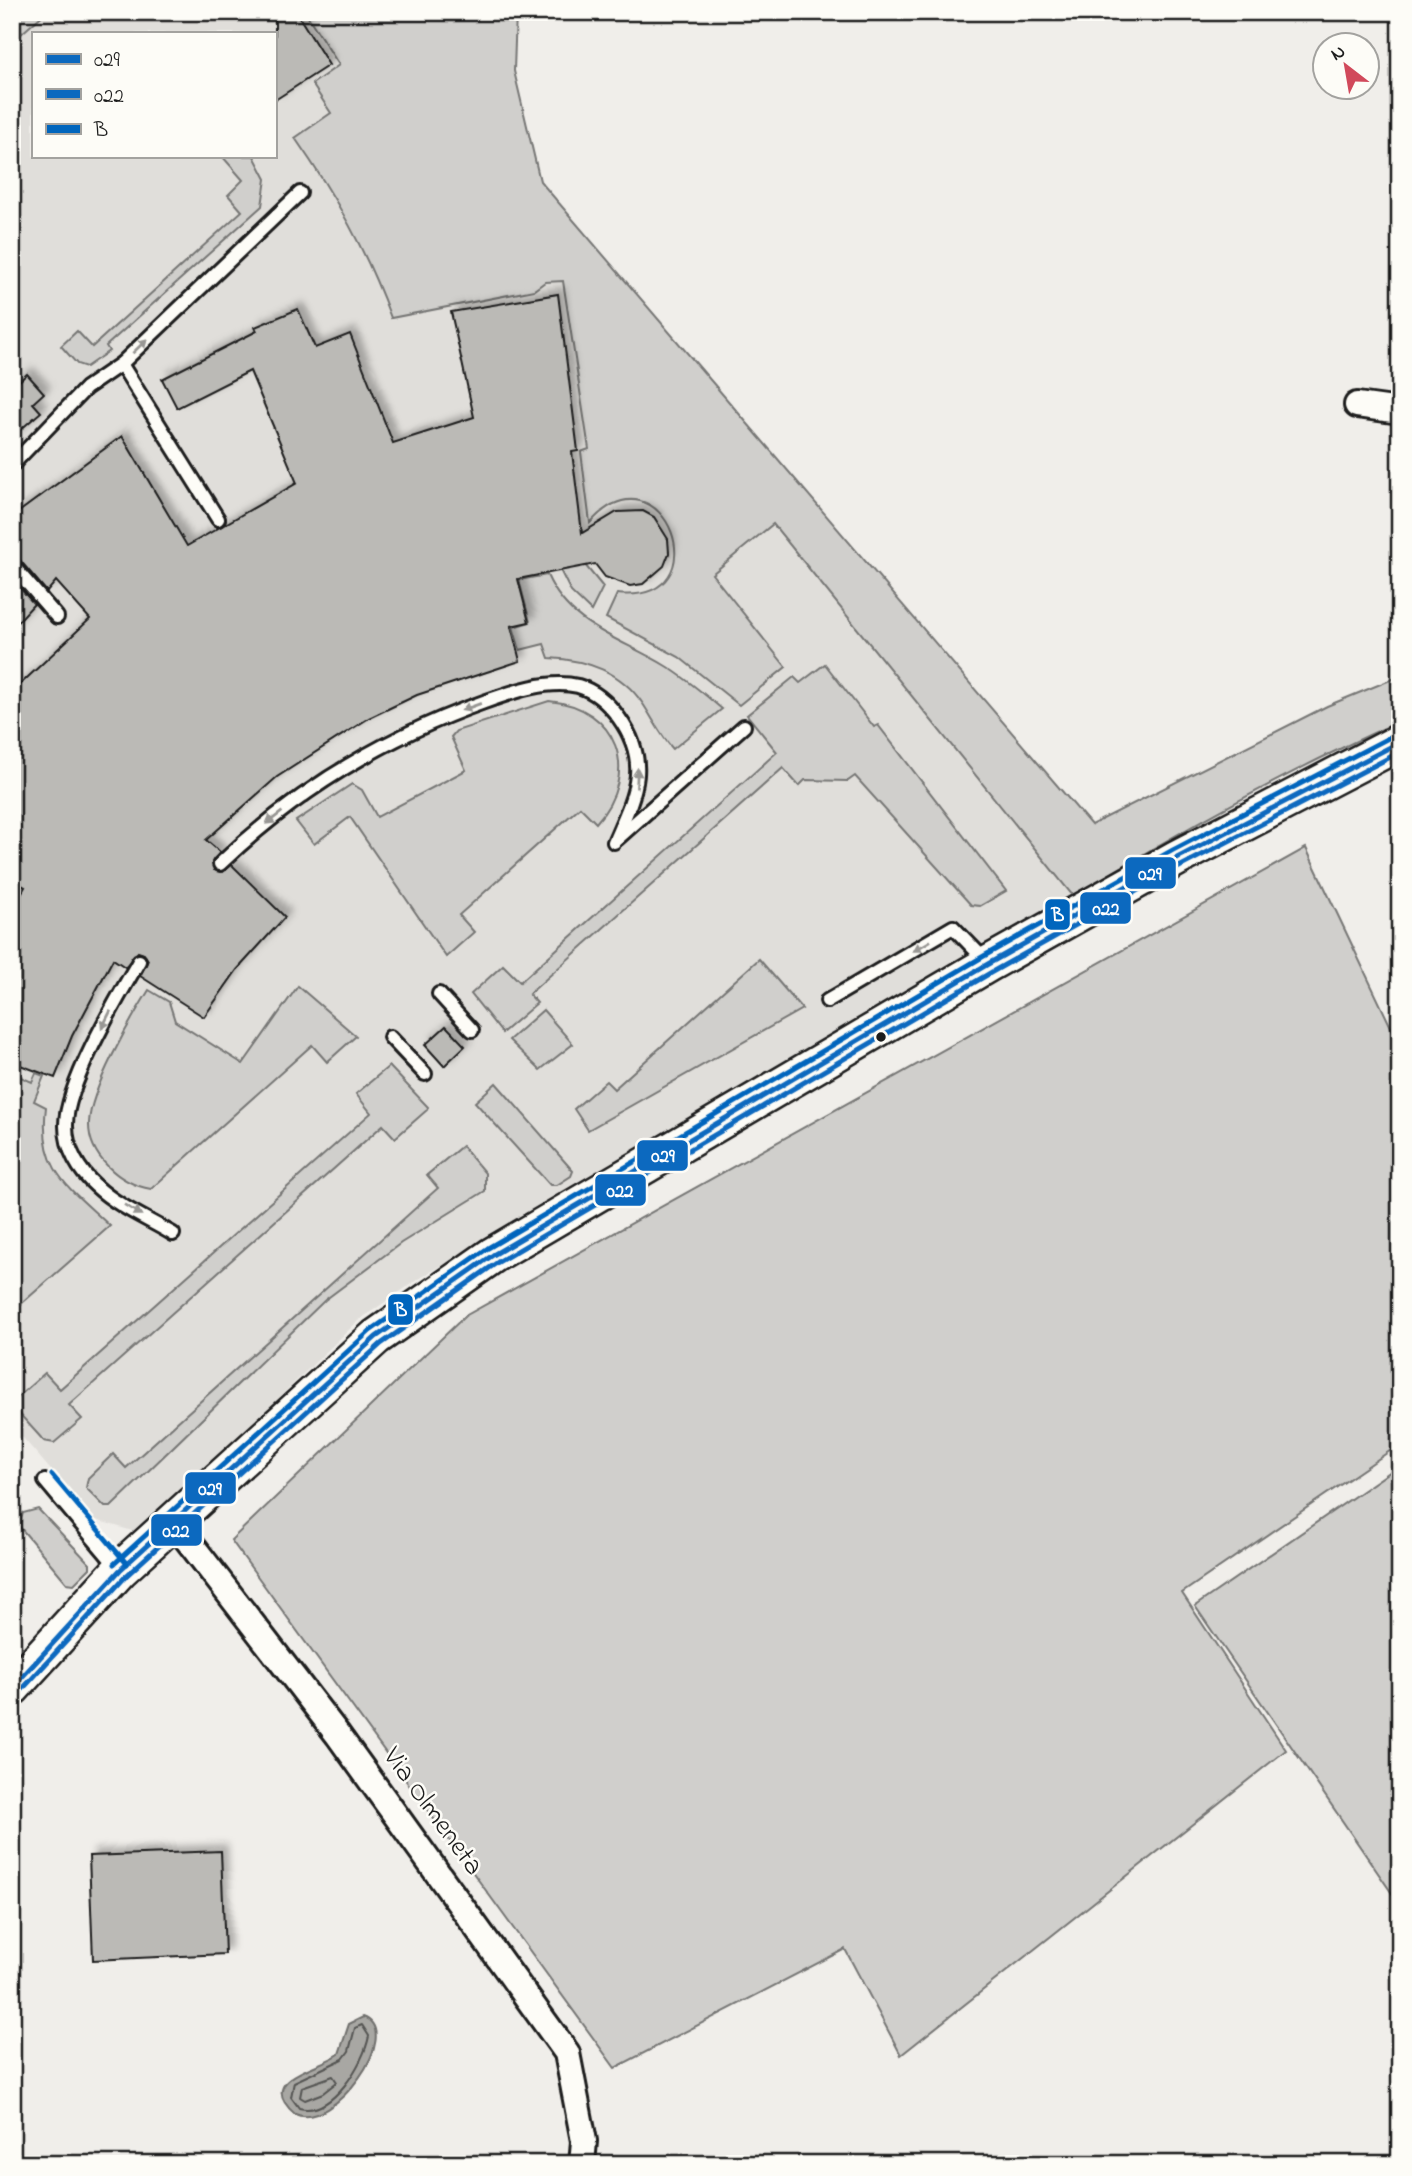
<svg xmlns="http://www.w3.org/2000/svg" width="1412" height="2176" viewBox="0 0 1412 2176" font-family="'Indie Flower',sans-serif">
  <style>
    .built { fill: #e0deda; fill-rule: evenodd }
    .green { fill: #d0cfcc; stroke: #767674; stroke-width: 2 }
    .water { fill: #a8a7a3; stroke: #706f6d; stroke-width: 2 }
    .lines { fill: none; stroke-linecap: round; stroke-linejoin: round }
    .shore { stroke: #545452; stroke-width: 2 }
    .building { fill: #bbbab6; stroke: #1c1c1c; stroke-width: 2; filter: url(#shadow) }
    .lane-casing { stroke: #1c1c1c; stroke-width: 18 }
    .street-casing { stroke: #1c1c1c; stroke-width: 30 }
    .secondary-casing { stroke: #1c1c1c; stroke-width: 40 }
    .lane { stroke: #fdfcf7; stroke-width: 12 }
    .street { stroke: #fdfcf7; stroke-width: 24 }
    .secondary { stroke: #fdfcf7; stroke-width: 35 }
    .bus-1-casing { stroke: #fdfcf7; stroke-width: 10 }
    .bus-2-casing { stroke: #fdfcf7; stroke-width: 10 }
    .bus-3-casing { stroke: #fdfcf7; stroke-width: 10 }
    .bus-1 { stroke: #0c69bf; stroke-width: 5 }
    .bus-2 { stroke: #0c69bf; stroke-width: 5 }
    .bus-3 { stroke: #0065bd; stroke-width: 5 }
    .oneway { fill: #989794 }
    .bus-dot { fill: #1c1c1c; stroke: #fdfcf7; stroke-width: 2.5 }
    .labels { text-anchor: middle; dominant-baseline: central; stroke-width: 5; stroke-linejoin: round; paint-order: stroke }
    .street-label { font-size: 28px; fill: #1c1c1c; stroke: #fdfcf7 }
    .line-badge { stroke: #fdfcf7; stroke-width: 2.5 }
    .badge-label { font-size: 19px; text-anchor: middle; font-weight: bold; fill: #fff }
  </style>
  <defs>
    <filter id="shadow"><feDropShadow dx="6" dy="-6" stdDeviation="3.5" flood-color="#0004"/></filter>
  </defs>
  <rect width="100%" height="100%" fill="#f0eeea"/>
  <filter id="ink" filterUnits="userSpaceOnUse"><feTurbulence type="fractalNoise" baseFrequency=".0143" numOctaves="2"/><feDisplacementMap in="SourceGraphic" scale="14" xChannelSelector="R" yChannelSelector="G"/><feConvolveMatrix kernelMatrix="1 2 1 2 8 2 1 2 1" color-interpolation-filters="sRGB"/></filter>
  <g filter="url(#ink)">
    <path class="built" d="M 12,12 L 356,12 L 1073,896 L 417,1280 L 359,1320 L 139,1533 L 93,1519 L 12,1425 ZM 33,33 L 275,33 L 275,156 L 33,156 Z"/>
    <g class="green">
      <polygon points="17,12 46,12 12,42 12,17"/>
      <path d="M 305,12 L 516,12 L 514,71 L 540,181 L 1091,825 L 1327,706 L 1400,676 L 1400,721 C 1287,771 1178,832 1073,896 L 773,524 L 712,574 L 786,667 L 739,705 L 679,657 L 606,618 L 617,594 C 725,605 663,441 590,523 L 581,452 L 589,449 L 563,281 L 545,282 L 534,290 L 391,318 C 366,250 336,197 295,138 L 331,113 L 312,84 L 339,65 Z"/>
      <polygon points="222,156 254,156 266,179 262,206 106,346 109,351 86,367 77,364 61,346 77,331 92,347 242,211 228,195 243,180"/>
      <polygon points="585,565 603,587 591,611 571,592 560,570"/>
      <path d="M 547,575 C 570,627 620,638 666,666 C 686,678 704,694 722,709 L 673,749 C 661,736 653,719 643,704 C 621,671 587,660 549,658 L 544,644 L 520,650 L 513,627 L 530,622 L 519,580 Z"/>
      <polygon points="825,664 874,727 878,725 1006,891 980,906 971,905 855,776 848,781 805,780 799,786 783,768 529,994 537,1003 502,1033 471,994 503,965 520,982 777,752 747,715 794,677 800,683"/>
      <path d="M 549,701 C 618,707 641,773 596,823 L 580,807 L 459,915 L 474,932 L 446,957 L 350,817 L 314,844 L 296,821 L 352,784 L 362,790 L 377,817 L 466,770 L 451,737 L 456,731 Z"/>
      <polygon points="1306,848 1400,1046 1400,1444 1182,1593 1286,1750 901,2055 845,1949 615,2068 231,1540 465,1316"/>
      <polygon points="759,959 802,1009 588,1130 574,1109 606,1081 614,1089"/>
      <path d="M 298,986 L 356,1036 L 327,1062 L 312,1045 L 151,1189 C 120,1184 88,1156 89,1123 C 90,1090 131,1019 149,990 L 169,1002 L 175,1021 L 243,1064 Z"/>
      <polygon points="543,1010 573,1044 540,1070 509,1040"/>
      <polygon points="389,1066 428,1107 427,1110 395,1138 383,1125 69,1405 82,1419 54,1443 44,1441 16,1410 14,1404 19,1396 45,1373 60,1389 371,1113 356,1094"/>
      <path d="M 36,1073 L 44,1076 L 34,1101 L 46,1107 C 38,1171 69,1187 110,1226 L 12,1312 L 12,1081 L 16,1075 L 32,1082 Z"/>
      <polygon points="496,1083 573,1171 571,1176 557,1185 550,1185 475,1102"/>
      <polygon points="462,1146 485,1173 485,1191 401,1243 325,1300 111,1507 105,1507 86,1488 88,1478 113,1454 126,1468 438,1188 427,1175"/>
      <polygon points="1400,1465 1400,1905 1195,1606"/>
      <polygon points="38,1509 90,1564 90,1568 74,1584 67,1583 19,1526 23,1513"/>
    </g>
    <path class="water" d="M 363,2017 C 405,2032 333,2132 295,2114 C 254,2078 318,2069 339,2054 L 349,2024 Z"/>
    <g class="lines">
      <g class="shore">
        <path d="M 362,2025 L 369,2036 C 364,2063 332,2117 299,2108 L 291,2097 L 294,2082 L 343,2059 L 349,2051 L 355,2028 Z"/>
        <polygon points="333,2076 337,2082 323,2093 305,2100 300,2097 302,2087"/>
      </g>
    </g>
    <g class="building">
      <polygon points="275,12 296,12 329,65 275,100"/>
      <polygon points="558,294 578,451 572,452 582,533 617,512 643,511 654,517 668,539 669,553 664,566 643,584 630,586 605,577 595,564 518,579 529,622 511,626 520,661 417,695 369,718 277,777 206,840 220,852 212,862 214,870 223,872 232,865 285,917 237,970 204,1017 140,976 148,960 144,954 138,952 125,967 113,959 72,1036 55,1078 12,1062 12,909 25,887 12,880 12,692 90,619 56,581 47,592 19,559 12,556 12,517 122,436 187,546 297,483 250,371 177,408 162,379 257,331 255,327 298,309 315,348 350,334 393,443 474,417 451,312"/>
      <polygon points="27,374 44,393 33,403 41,412 12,437 12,380 16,384"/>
      <polygon points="12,579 34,604 12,628"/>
      <polygon points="446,1026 465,1046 444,1066 425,1045"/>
      <polygon points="221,1851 225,1954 93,1960 89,1856"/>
    </g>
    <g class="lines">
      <g class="lane-casing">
        <g id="lane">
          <polyline points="121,364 218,519"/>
          <polyline points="12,465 86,388 121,364 300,193"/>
          <polyline points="12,565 57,617"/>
          <polyline points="617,839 744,726"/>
          <path d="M 220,864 C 296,791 385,737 484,702 C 512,692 548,679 578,686 C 595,691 609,704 619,718 C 652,764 634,796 614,842"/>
          <path d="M 139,961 C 118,997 65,1086 66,1126 C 66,1149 79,1171 96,1186 C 117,1206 148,1219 173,1234"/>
          <polyline points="439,994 472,1030"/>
          <polyline points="827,1001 953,927 986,961"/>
          <polyline points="390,1037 425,1074"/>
          <polyline points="45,1481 119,1569"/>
        </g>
      </g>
      <g class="street-casing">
        <g id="street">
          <polyline points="1357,405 1400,411"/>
          <polyline points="173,1521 338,1735 567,2053 584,2141 582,2164"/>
        </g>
      </g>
      <g class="secondary-casing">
        <polyline id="secondary" points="12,1688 120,1570 376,1337 493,1255 988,964 1177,858 1400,742"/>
      </g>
      <use href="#lane" class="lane"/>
      <use href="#street" class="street"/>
      <use href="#secondary" class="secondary"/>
      <g class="bus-1-casing">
        <polyline id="bus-1" points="12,1688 120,1570 376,1337 493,1255 988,964 1177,858 1400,742"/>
      </g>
      <g class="bus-2-casing">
        <polyline id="bus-2" points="18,1694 126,1576 381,1344 498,1262 992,972 1181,866 1400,752"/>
      </g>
      <g class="bus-3-casing">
        <g id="bus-3">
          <polyline points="52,1475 127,1564"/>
          <polyline points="114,1564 370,1331 488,1248 984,956 1173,850 1396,734"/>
        </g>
      </g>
      <use href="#bus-1" class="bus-1"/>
      <use href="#bus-2" class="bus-2"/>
      <use href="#bus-3" class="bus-3"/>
    </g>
    <defs><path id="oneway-solid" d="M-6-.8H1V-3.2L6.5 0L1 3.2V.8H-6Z" transform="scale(1.75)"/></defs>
    <g class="oneway">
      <use href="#oneway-solid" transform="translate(140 346) rotate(-44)"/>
      <use href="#oneway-solid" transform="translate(471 707) rotate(160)"/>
      <use href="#oneway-solid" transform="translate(637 778) rotate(-87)"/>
      <use href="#oneway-solid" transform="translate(274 818) rotate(143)"/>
      <use href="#oneway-solid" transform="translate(922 946) rotate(149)"/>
      <use href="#oneway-solid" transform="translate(106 1020) rotate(117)"/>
      <use href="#oneway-solid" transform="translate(133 1210) rotate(31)"/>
    </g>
  </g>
  <circle class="bus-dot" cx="881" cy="1037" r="6"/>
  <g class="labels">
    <g class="street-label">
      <text transform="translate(432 1812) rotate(54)">Via Olmeneta</text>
    </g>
  </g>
  <g class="line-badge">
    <rect x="1124" y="856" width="53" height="34" rx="7" fill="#0c69bf"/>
    <rect x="1079" y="891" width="53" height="34" rx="7" fill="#0c69bf"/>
    <rect x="1044" y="898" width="27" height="33" rx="7" fill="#0065bd"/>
    <rect x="636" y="1139" width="53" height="33" rx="7" fill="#0c69bf"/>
    <rect x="594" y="1173" width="53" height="34" rx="7" fill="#0c69bf"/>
    <rect x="387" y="1293" width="27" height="33" rx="7" fill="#0065bd"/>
    <rect x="184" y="1471" width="53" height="34" rx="7" fill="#0c69bf"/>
    <rect x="150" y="1513" width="53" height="34" rx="7" fill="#0c69bf"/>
  </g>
  <g class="badge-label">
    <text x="1150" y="880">029</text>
    <text x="1106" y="915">022</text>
    <text x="1058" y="921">B</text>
    <text x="663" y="1162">029</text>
    <text x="620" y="1197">022</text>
    <text x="401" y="1316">B</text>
    <text x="210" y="1495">029</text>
    <text x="176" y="1537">022</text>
  </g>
  <rect width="1412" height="2176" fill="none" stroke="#fdfcf7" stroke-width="42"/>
  <rect x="21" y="21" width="1370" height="2134" fill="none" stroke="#1c1c1c" stroke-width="2.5" filter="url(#ink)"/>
  <rect x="32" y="32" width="245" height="126" fill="#fdfcf7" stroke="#a3a29f" stroke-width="2"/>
  <rect x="46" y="54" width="35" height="10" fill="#0c69bf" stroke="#a3a29f" stroke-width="2"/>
  <text x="94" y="66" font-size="21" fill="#1c1c1c">029</text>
  <rect x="46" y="89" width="35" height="10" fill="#0c69bf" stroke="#a3a29f" stroke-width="2"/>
  <text x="94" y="102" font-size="21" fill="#1c1c1c">022</text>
  <rect x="46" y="124" width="35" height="10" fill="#0065bd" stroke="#a3a29f" stroke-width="2"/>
  <text x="94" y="136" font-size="21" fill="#1c1c1c">B</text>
  <g transform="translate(1346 66) rotate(329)"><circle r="33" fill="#fdfcf7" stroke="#a3a29f" stroke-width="2"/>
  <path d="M0-5L12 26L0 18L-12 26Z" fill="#d1495b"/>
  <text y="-10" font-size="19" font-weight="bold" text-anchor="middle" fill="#1c1c1c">N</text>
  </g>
</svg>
